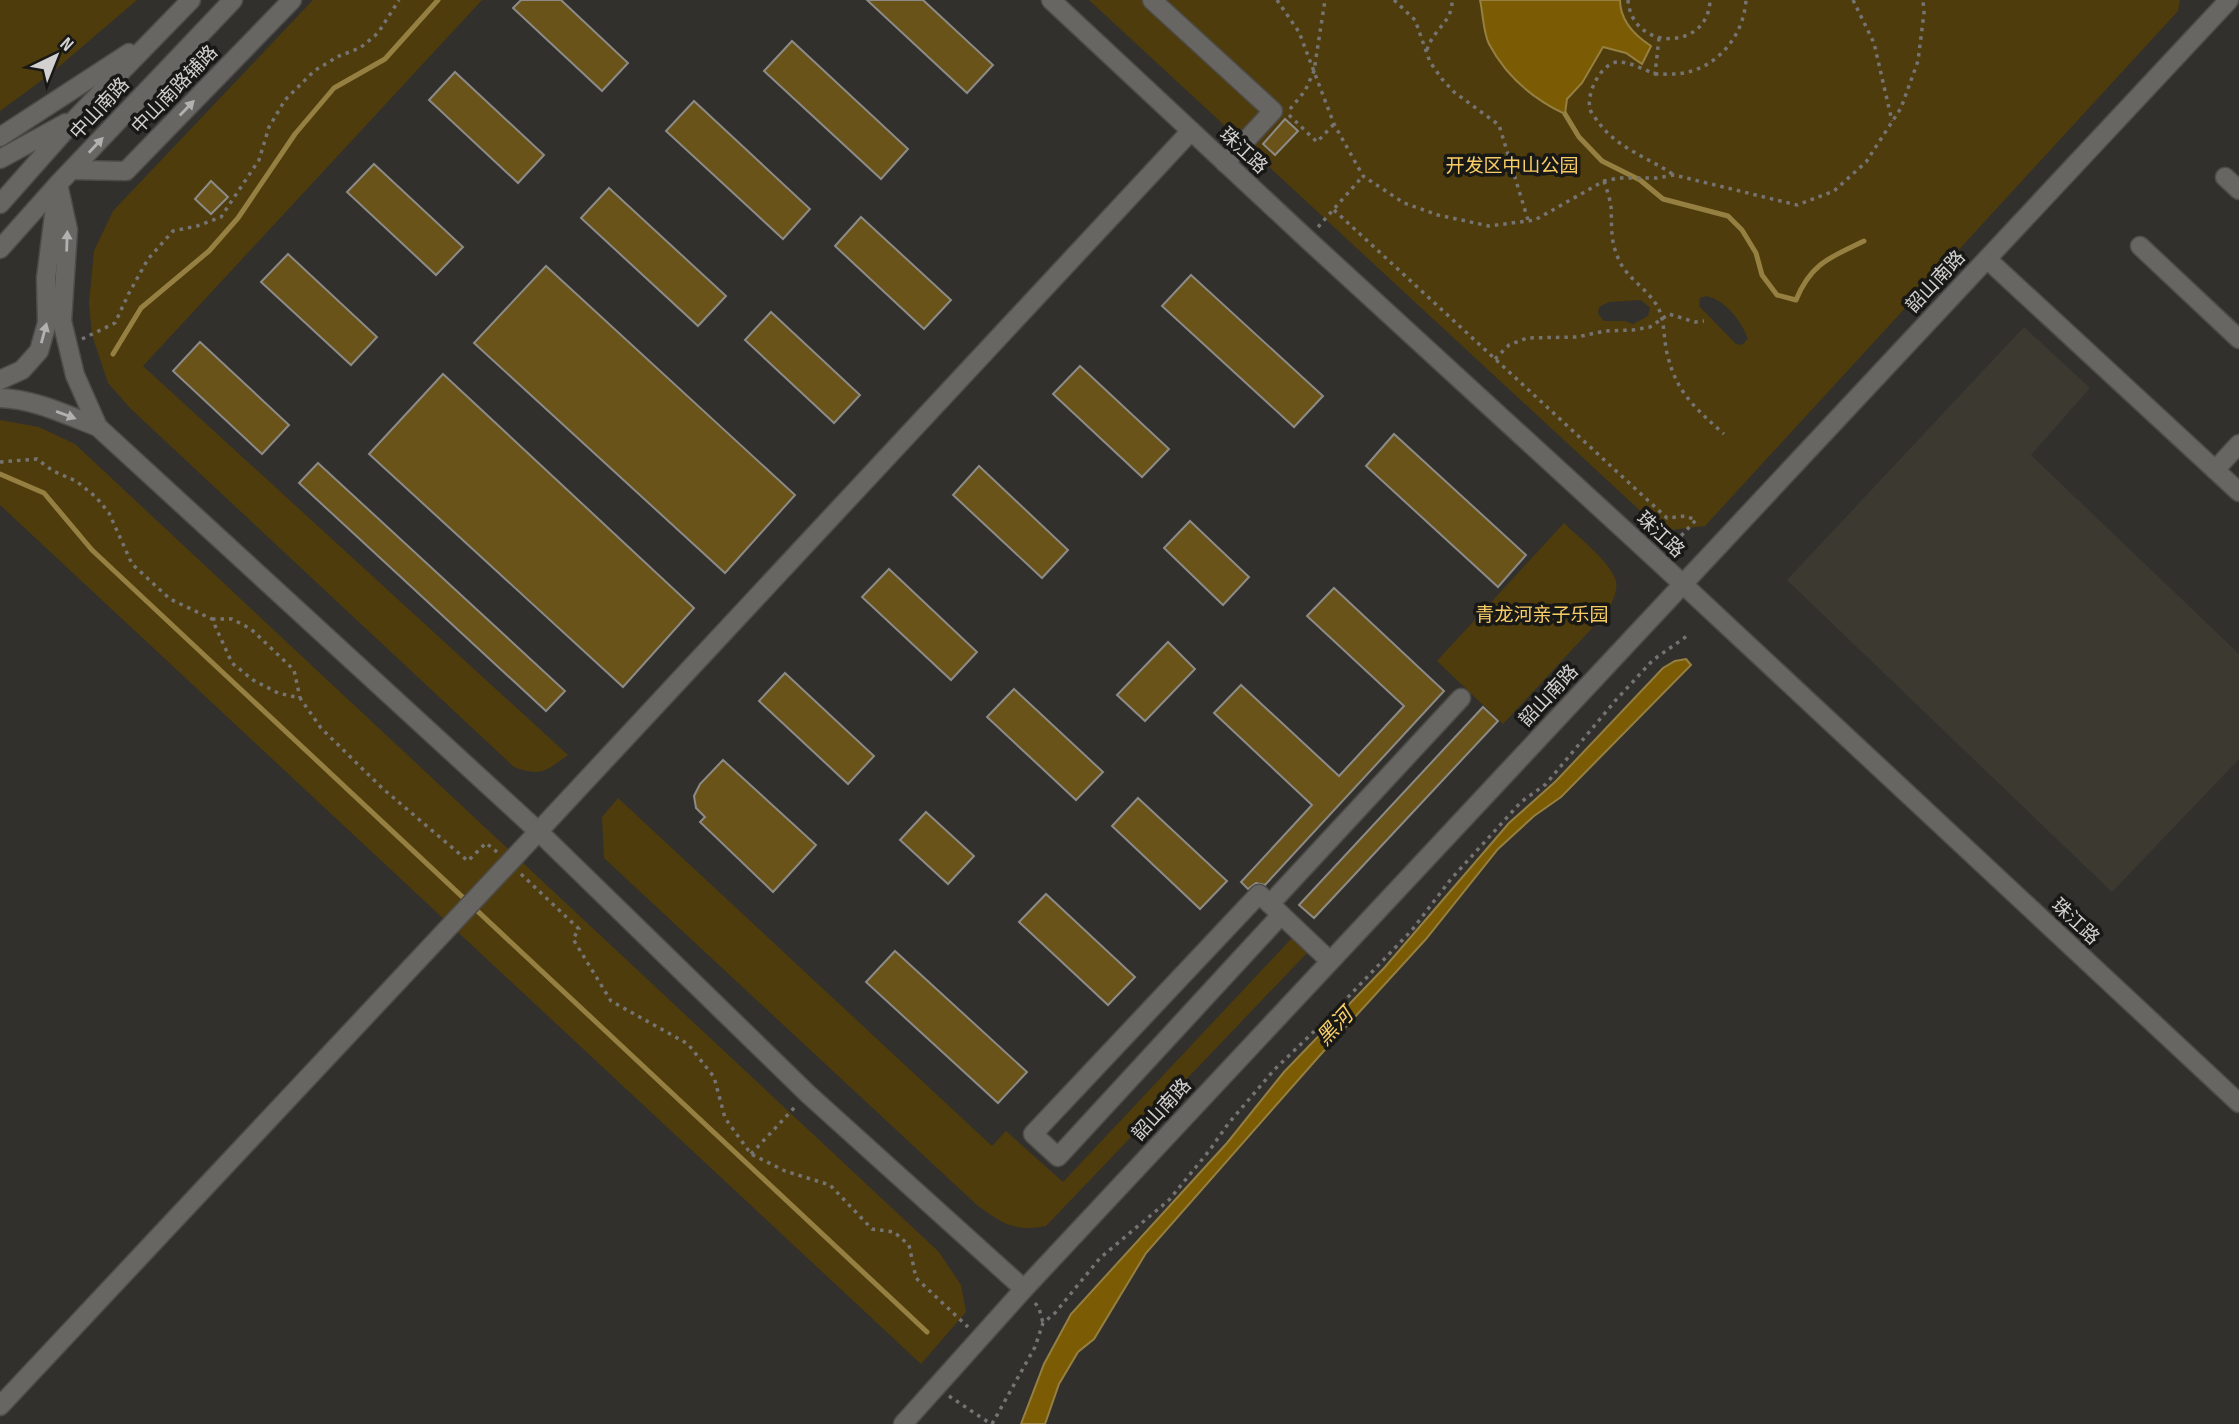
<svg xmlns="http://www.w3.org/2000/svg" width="2239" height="1424" viewBox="0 0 2239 1424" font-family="'Sofia Sans Condensed','Noto Sans SC',sans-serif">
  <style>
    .built { fill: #3c3930 }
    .green { fill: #4f3c0c; fill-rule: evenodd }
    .water { fill: #7b5c04; stroke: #957f41; stroke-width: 2 }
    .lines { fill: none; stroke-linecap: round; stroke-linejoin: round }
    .stream { stroke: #957f41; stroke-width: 5 }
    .building { fill: #6a5319; stroke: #8c8b88; stroke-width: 2 }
    .street-casing { stroke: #4d4c49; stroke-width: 21 }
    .secondary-casing { stroke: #4d4c49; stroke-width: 21 }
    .path { stroke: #757472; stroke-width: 3.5; stroke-dasharray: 3.5 5; stroke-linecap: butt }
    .street { stroke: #686663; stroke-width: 18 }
    .secondary { stroke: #686663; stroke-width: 18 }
    .oneway { fill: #b2b1af }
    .labels { text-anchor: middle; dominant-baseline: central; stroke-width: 7; stroke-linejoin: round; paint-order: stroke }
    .street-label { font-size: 19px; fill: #d2d1d0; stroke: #181816 }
    .park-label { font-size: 19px; fill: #f8cc66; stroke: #181816 }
    .water-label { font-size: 21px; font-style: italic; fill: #face68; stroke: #181816 }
  </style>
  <rect width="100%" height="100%" fill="#31302d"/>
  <polygon class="built" points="2024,327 2090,388 2031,455 2239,654 2239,759 2112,892 1787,580"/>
  <g class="green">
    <polygon points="0,0 137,0 49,75 0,111"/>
    <path d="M 313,0 L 482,0 L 143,366 L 568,755 C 546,771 541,777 514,767 L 131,409 L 108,383 L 92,335 L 89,303 L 94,251 L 113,211 Z"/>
    <path d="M 1089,0 L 2180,0 L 2178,11 L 1705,526 L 1662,531 ZM 1706,296 C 1726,300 1742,322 1748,339 L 1742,345 L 1736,344 L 1699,306 L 1700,298 ZM 1641,300 L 1650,308 L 1648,316 L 1633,324 L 1625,321 L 1604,321 L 1598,314 L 1599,307 L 1609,302 Z"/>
    <polygon points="0,420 39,427 75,444 939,1252 961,1285 966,1312 921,1364 0,505"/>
    <path d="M 1564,523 C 1578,537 1611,562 1616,581 C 1618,591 1612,603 1607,612 L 1503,724 L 1437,661 Z"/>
    <path d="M 618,798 L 992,1146 L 1006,1131 L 1063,1182 L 1292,938 L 1307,953 L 1046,1226 C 1015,1232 1003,1224 978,1206 L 604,858 L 602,817 Z"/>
  </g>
  <g class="water">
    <path d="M 1480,0 L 1620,0 C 1620,21 1634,35 1651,46 L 1642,64 L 1626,53 L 1603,47 L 1582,83 L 1567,99 L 1565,114 C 1533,99 1506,76 1489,44 C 1483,32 1483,13 1480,0 Z"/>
    <polygon points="1686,659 1691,665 1561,797 1534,816 1498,849 1426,939 1322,1053 1146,1253 1094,1339 1078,1352 1059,1384 1045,1424 1021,1424 1044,1364 1071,1314 1227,1143 1284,1072 1385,967 1509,823 1556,781 1663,668 1675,661"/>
  </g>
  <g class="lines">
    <g class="stream">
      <path d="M 1565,114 L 1579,137 L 1602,161 L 1640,180 L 1663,199 L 1728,216 L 1742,230 L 1756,253 L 1762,275 L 1777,295 L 1796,300 C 1811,263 1831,257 1864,241"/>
      <polyline points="113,354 141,308 209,251 238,218 295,134 334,88 385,59 438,0"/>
      <polyline points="0,474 44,493 92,550 927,1332"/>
    </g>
  </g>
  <g class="building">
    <polygon points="521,0 561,0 628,63 602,91 513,8"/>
    <polygon points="867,0 923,0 993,65 967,93"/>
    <polygon points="792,41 908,149 881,179 764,71"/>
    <polygon points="455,72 544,155 518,183 429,100"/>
    <polygon points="694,101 810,209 783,239 666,131"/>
    <polygon points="1285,119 1298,131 1275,155 1263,144"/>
    <polygon points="374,164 463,247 436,275 347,192"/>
    <polygon points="211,181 228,197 211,214 195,199"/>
    <polygon points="609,188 726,296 698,326 581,218"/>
    <polygon points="861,217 951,300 924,329 835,246"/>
    <polygon points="288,254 377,337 351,365 261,282"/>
    <polygon points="546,266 795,495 725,573 474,343"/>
    <polygon points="1191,275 1323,396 1294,427 1162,306"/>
    <polygon points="771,312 860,395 834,423 745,340"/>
    <polygon points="200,342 289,425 262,454 173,371"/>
    <polygon points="1080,366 1169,449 1142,477 1053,394"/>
    <polygon points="443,374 694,608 623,687 369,454"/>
    <polygon points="1394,434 1526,555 1498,587 1366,466"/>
    <polygon points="318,463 565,691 546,711 299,483"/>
    <polygon points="979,466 1068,550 1042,578 953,495"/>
    <polygon points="1190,521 1249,577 1223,605 1164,548"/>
    <polygon points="889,569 977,652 951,680 862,597"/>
    <polygon points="1334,588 1444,691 1265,885 1256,883 1248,889 1241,882 1312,805 1214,713 1241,685 1339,776 1404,706 1307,616"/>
    <polygon points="1168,642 1195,669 1145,721 1117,695"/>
    <polygon points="785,673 874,756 848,784 759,701"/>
    <polygon points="1014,689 1103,772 1076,800 987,717"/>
    <polygon points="1483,707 1498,721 1314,918 1299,905"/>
    <polygon points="723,760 816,845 773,892 700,822 705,817 696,808 694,796 700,784"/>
    <polygon points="1138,798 1227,881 1200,909 1112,826"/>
    <polygon points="926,812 974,856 948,884 900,840"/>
    <polygon points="1046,894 1135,977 1108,1005 1019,922"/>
    <polygon points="895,951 1027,1072 998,1103 866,982"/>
  </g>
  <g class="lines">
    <g class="street-casing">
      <g id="street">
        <polyline points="1152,0 1273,111 1225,163"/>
        <polyline points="72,170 126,171 292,0"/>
        <polyline points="2225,177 2239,190"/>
        <polyline points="2140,246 2239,339"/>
        <polyline points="1987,259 2239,492"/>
        <polyline points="2215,470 2239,444"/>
        <polyline points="1270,904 1259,894 1033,1134 1058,1157 1281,915"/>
        <polyline points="1330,961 1270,904 1461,698"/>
      </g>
    </g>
    <g class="secondary-casing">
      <g id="secondary">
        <polyline points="1051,0 1307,239 1658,561 2239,1103"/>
        <polyline points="0,137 129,53"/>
        <polyline points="0,159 66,123"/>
        <polyline points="0,204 78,116 191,0"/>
        <polyline points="0,249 58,184 233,0"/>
        <polyline points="0,380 22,370 39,351 47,323 46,278 56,199"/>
        <path d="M 0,398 C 34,399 67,415 98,427 L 75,375 L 62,321 L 68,230 L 58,184"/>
        <polyline points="98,427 538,831 808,1094 1024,1289"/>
        <polyline points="0,1406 509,863 1191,131"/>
        <polyline points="903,1424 1024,1289 2229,0"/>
      </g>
    </g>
    <g class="path">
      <polyline points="1277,0 1299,32 1334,124 1363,176 1404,203 1438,215 1489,226 1535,220 1604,181 1619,178 1657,178 1674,175 1797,205 1834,191 1866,162 1901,108 1918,61 1924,13 1923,0"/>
      <polyline points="1394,0 1415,20 1430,62 1442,79 1454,92 1499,125 1528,220"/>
      <path d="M 1628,0 C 1632,52 1709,51 1710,0"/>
      <polyline points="1853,0 1874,43 1892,121"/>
      <path d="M 1659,38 L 1655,74 C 1643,69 1630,62 1618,62 C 1601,63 1586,93 1590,109 C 1591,113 1596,119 1599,123 C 1617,148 1649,158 1674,175"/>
      <path d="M 1427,50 C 1433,29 1453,22 1452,0"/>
      <path d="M 1655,74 C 1665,74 1677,75 1688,72 C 1721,64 1744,33 1746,0"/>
      <polyline points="1290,109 1305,91 1314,71 1325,0"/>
      <polyline points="1289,115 1317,142 1334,124"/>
      <path d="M 1604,181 C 1607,190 1610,199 1611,207 C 1612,227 1610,241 1619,260 C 1628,281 1655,293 1661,315 C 1665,329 1664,344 1668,357 C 1677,393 1697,410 1724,434"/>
      <polyline points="1334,210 1667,518 1685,516 1696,520 1679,538"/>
      <polyline points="1318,227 1363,176"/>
      <polyline points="82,339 115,323 129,293 148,259 173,231 197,226 221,217 259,160 269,127 285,100 314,71 339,56 360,48 378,33 399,0"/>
      <polyline points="1495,359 1509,345 1527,338 1577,337 1605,331 1633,330 1650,327 1669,314 1695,322 1704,321"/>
      <polyline points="0,462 37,459 53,471 76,481 96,497 109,513 132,564 170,599 212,619 232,663 253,680 278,693 300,698 321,728 382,788 468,861 486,843 497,852"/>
      <polyline points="212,619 232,619 251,629 294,670 300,698"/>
      <polyline points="521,874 579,929 573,939 611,1001 688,1044 714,1077 725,1118 751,1154 785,1171 830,1185 872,1229 894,1232 909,1245 916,1278 968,1327"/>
      <polyline points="751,1154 795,1107"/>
      <polyline points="1035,1303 1039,1308 1043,1323"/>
      <polyline points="949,1396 991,1424"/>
      <polyline points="992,1424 1035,1347 1043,1323 1055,1313 1100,1258 1169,1200 1209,1151 1228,1124 1274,1070 1330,1016 1412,930 1451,879 1521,802 1546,784 1615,701 1653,660 1687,636"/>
    </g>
    <use href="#street" class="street"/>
    <use href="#secondary" class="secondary"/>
  </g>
  <defs><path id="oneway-solid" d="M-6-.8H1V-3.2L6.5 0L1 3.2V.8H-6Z" transform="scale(1.75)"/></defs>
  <g class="oneway">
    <use href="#oneway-solid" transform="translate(187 108) rotate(-46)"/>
    <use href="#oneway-solid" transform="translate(96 145) rotate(-47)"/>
    <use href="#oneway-solid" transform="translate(67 241) rotate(-88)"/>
    <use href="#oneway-solid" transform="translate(44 333) rotate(-75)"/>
    <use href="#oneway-solid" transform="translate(66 415) rotate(20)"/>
  </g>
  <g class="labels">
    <g class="street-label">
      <text transform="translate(175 90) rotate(-46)">中山南路辅路</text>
      <text transform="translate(100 109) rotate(-47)">中山南路</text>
      <text transform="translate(1243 151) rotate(43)">珠江路</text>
      <text transform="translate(1936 282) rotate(-47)">韶山南路</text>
      <text transform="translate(1660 535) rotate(43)">珠江路</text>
      <text transform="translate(1549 696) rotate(-47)">韶山南路</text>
      <text transform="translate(2075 922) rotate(43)">珠江路</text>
      <text transform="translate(1162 1110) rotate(-47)">韶山南路</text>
    </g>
    <g class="park-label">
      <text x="1512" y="166">开发区中山公园</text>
      <text x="1542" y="615">青龙河亲子乐园</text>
    </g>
    <g class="water-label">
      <text transform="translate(1335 1027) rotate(-47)">黑河</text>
    </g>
  </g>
  <g transform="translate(56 56) rotate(43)" stroke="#181816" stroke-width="5" paint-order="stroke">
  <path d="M0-5L12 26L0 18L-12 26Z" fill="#d2d1d0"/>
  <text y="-10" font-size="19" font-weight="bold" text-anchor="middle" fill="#d2d1d0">N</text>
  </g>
</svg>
